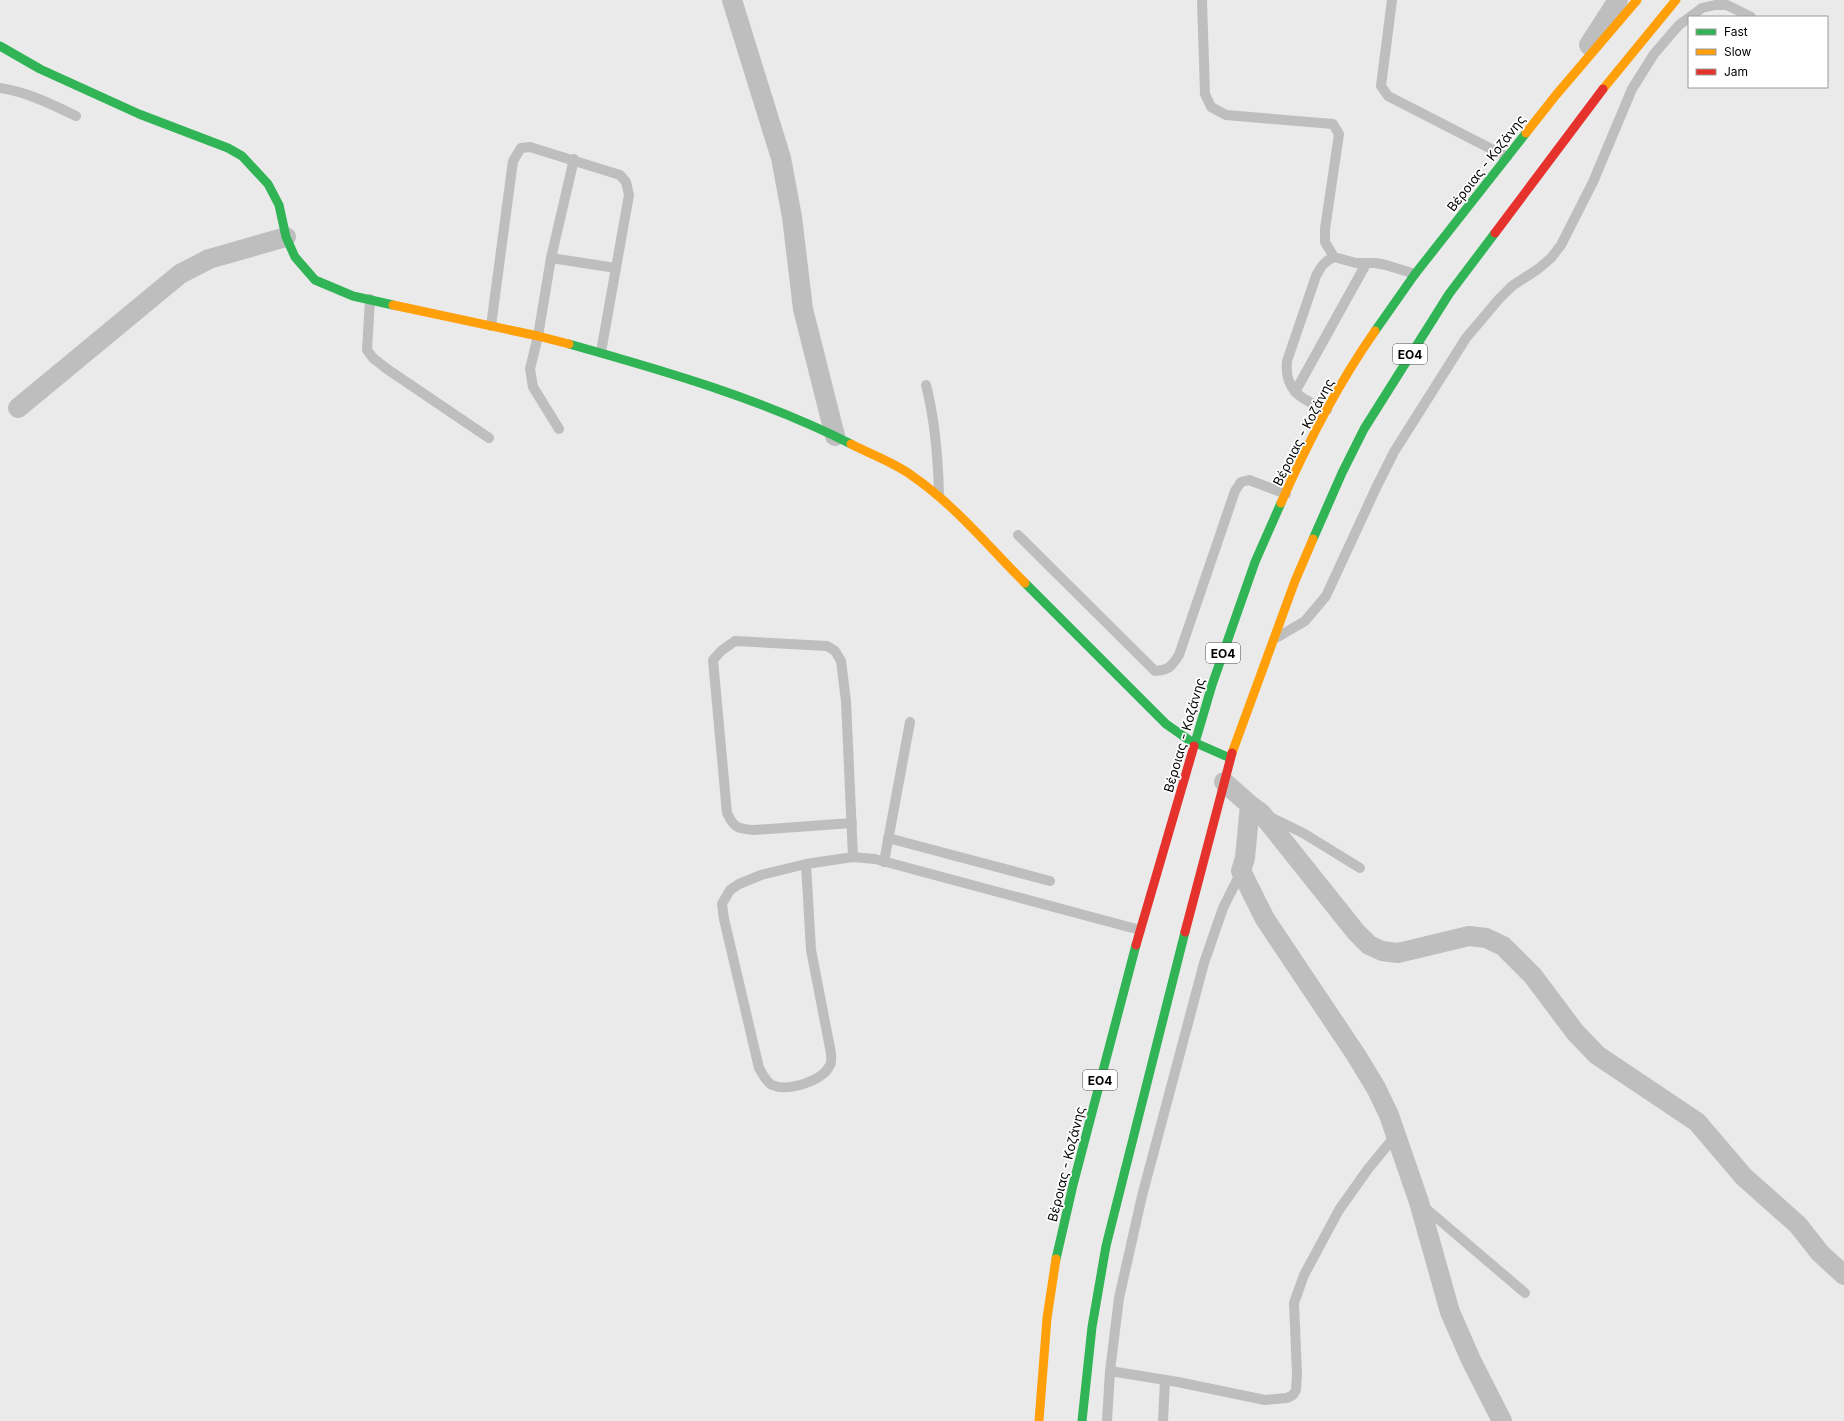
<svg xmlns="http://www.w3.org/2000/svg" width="1844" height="1421" viewBox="0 0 1844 1421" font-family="Inter,sans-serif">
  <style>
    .green { fill: #eaeaea; fill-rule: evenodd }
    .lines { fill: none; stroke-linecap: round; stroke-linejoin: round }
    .lane { stroke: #bebebe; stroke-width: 10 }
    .street { stroke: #bebebe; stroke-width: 20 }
    .fast { stroke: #30b455; stroke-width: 9 }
    .slow { stroke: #ff9f0a; stroke-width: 9 }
    .jam { stroke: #e5322d; stroke-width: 9 }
    .labels { text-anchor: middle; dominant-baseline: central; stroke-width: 3.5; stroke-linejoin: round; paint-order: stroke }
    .shield { fill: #fff; stroke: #4c4c4c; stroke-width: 1 }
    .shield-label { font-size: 12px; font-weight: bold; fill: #000 }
    .street-label { font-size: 13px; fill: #000; stroke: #fff }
  </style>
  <rect width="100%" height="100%" fill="#fff"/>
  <path class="green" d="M 0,0 L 1844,0 L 1844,1421 L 0,1421 ZM 1689,17 L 1827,17 L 1827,87 L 1689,87 Z"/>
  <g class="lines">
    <g class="lane">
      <polyline points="1202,0 1205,94 1211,107 1226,115 1333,124 1339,134 1325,229 1325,242 1334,257"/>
      <polyline points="1392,0 1381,86 1388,96 1507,157"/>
      <path d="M 0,88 C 27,92 51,104 76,116"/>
      <polyline points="551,258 616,268"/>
      <polyline points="370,299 367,350 373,358 387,369 489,438"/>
      <polyline points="491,326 513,161 521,148 530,147 620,175 626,182 629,195 601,352"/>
      <path d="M 926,385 C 935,420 938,457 939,494"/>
      <polyline points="1295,392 1366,264"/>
      <path d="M 1327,410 C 1302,399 1284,392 1287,361 L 1316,276 C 1321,267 1324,261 1334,257 L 1356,263 L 1375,263 L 1386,265 L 1415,274"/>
      <polyline points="559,429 533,387 530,369 538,336 551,258 574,159"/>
      <path d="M 1018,535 L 1155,671 C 1169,670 1171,667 1179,655 L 1235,491 L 1241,482 L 1249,480 L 1286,494"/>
      <polyline points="1276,638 1305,621 1326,596 1376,488 1394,452 1466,338 1499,299 1512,286 1538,269 1551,258 1561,245 1593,182 1632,89 1654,54 1679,25 1702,8 1715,5 1727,5 1751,17"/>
      <polyline points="1268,816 1303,833 1360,868"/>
      <path d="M 852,823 L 754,830 C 738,829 734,828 727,813 L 713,660 L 721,651 L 735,641 L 827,646 L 835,651 L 841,661 L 846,701 L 853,857"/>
      <polyline points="888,838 1050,881"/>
      <polyline points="884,862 910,722"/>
      <path d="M 806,864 L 811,950 L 831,1053 C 831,1057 832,1062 830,1065 C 823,1081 788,1092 772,1085 C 766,1082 762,1073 759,1068 L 724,919 L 722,904 L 730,890 L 739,884 L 761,875 L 806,864 L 853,857 L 875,859 L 1140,930"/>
      <polyline points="1423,1206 1525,1293"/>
      <polyline points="1110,1371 1119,1298 1142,1196 1204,963 1223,908 1241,872"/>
      <polyline points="1107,1421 1110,1371 1178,1382 1265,1400 1287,1398 1293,1395 1296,1390 1297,1374 1294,1303 1304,1275 1339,1210 1368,1169 1396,1135"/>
      <polyline points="1163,1421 1165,1380"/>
    </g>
    <g class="street">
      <polyline points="732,0 781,158 792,217 803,309 835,436"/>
      <polyline points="1589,45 1618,0"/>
      <polyline points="18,408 180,274 209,259 286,237"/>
      <polyline points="1224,782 1250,805 1245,858 1241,871 1265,919 1356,1055 1376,1088 1389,1115 1419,1202 1450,1312 1471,1360 1502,1421"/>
      <polyline points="1250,805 1261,813 1356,932 1369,945 1382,951 1398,953 1469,936 1486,938 1503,946 1533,976 1575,1032 1597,1055 1697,1122 1744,1177 1798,1225 1820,1253 1844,1275"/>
    </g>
    <g class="fast">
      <polyline points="0,46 40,69 139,114 228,148 242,156 268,184 279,205 286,237 295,257 315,280 353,296 393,305"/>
      <polyline points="1375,331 1415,274 1526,133"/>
      <path d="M 569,344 C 665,371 762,399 851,444"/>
      <polyline points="1313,539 1342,473 1364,429 1449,294 1495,233"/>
      <polyline points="1025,583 1166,724 1189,740 1230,758"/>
      <polyline points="1194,746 1212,685 1255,562 1281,503"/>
      <polyline points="1056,1259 1073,1185 1136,945"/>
      <polyline points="1082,1421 1092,1327 1106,1246 1185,932"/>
    </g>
    <g class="slow">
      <polyline points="1603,89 1676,0"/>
      <polyline points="1526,133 1556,95 1637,0"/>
      <polyline points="393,305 538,336 569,344"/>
      <path d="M 851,444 C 870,454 893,462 911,475 C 955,505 988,546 1025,583"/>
      <path d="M 1281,503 C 1307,444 1338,384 1375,331"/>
      <polyline points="1232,753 1295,581 1313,539"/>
      <polyline points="1039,1421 1047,1318 1056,1259"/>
    </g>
    <g class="jam">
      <polyline points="1495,233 1603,89"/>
      <polyline points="1185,932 1232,753"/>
      <polyline points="1136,945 1194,746"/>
    </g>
  </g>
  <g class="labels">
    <g class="shield">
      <rect x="1393" y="344" width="34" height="20" rx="3"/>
      <rect x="1206" y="643" width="34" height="20" rx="3"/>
      <rect x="1083" y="1070" width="34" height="20" rx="3"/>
    </g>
    <g class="shield-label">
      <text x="1410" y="354">ΕΟ4</text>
      <text x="1223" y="653">ΕΟ4</text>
      <text x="1100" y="1080">ΕΟ4</text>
    </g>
    <g class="street-label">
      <text transform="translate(1486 163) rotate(-52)">Βέροιας - Κοζάνης</text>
      <text transform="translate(1303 432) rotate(-63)">Βέροιας - Κοζάνης</text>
      <text transform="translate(1184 735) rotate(-74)">Βέροιας - Κοζάνης</text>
      <text transform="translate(1066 1164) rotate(-76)">Βέροιας - Κοζάνης</text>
    </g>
  </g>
  <rect x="1688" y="16" width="140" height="72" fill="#ffffff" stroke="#999999"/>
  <rect x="1696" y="29" width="20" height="6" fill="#30b455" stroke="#999999"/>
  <text x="1724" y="36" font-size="12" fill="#000000">Fast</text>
  <rect x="1696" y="49" width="20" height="6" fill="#ff9f0a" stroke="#999999"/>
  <text x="1724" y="56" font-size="12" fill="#000000">Slow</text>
  <rect x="1696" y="69" width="20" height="6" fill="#e5322d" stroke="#999999"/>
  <text x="1724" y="76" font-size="12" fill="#000000">Jam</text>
</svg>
